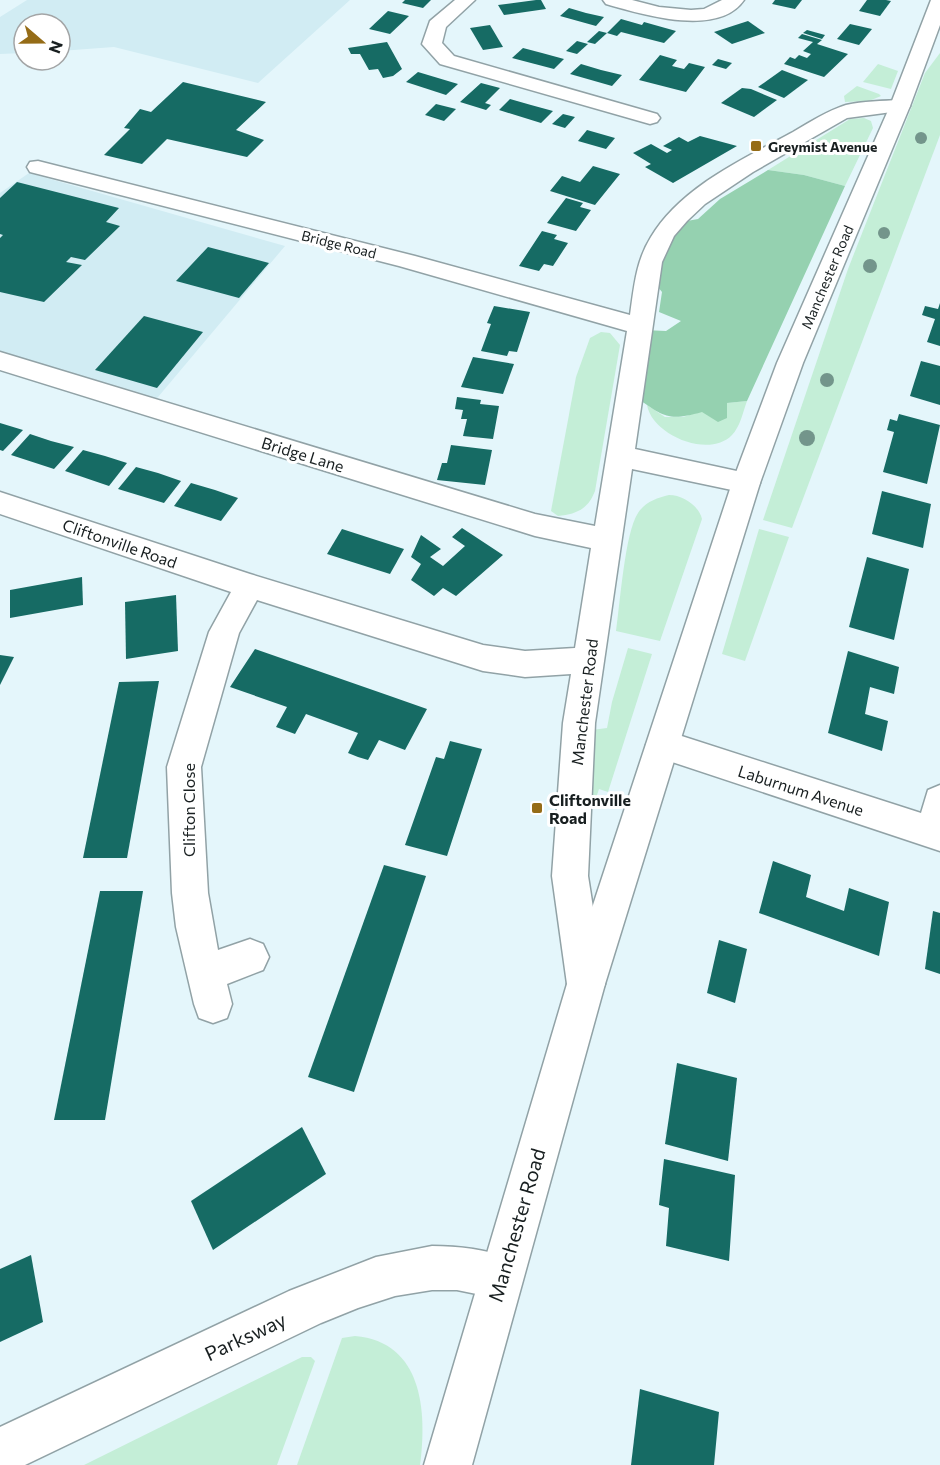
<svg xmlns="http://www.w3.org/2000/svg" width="940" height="1465" viewBox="0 0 940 1465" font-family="Commissioner,sans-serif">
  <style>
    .built { fill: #d1ecf3 }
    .green { fill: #c4eed7 }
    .forest { fill: #95d1b0 }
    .building { fill: #166b64 }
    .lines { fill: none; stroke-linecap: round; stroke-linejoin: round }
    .minor-casing { stroke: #91a2a6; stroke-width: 3 }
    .major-casing { stroke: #91a2a6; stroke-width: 3 }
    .minor { fill: #fff; fill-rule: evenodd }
    .major { fill: #fff; fill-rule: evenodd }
    .tree { fill: #73958b }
    .poi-dot { fill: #956c17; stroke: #fff; stroke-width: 2 }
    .labels { text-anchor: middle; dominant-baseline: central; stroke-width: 6; stroke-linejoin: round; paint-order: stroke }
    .far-poi-label { font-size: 14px; font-weight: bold; fill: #181f20; stroke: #fff; text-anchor: start }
    .far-street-label { font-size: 14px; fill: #181f20; stroke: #fff }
    .street-label { font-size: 16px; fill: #181f20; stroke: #fff }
    .poi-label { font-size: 16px; font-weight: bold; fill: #181f20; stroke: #fff; text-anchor: start }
    .near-street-label { font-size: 20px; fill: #181f20; stroke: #fff }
  </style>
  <rect width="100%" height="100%" fill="#e4f6fb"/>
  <g class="built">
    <polygon points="27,0 350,0 258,83 114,47 60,51 60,24 24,24 24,53 0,54 0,17"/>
    <polygon points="29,173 285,246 153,403 0,354 0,193"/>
  </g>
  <g class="green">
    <polygon points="940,53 940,135 792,528 763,520 848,269 925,73"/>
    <polygon points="878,64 898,71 891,89 863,82"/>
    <polygon points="857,86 879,94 881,96 869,101 845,102 844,96"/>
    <polygon points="864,118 871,121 873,128 845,186 804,175 768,170 850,119"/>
    <path d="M 601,332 L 610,333 L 620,345 L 595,491 C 588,509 577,514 558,516 L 551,511 L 576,377 L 590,338 Z"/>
    <path d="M 747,401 C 743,412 740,427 732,435 C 709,459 652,435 647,405 L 665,417 L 683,417 L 727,403 Z"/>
    <path d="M 669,495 C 683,495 699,506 702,519 L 660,641 L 616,631 C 620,604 625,532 638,513 C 645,502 657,498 669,495 Z"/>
    <polygon points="759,529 789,537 745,661 722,654"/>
    <polygon points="628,648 652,654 608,792 599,789 596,798 593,796 590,787 592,730 607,728 612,702"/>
    <path d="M 355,1336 C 423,1342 427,1412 420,1465 L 297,1465 L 342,1338 Z"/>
    <polygon points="302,1357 311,1357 315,1361 277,1465 84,1465"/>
  </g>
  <path class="forest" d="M 768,170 L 804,175 L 845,186 L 747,401 L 727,403 L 727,418 L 718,422 L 702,412 C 667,422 664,416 635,397 L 644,330 L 666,331 L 681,321 L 659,312 L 662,292 L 653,281 L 655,273 L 665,257 L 676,223 L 698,219 L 720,199 Z"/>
  <g class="building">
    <polygon points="405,0 431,0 423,8 402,3"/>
    <polygon points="536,0 541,0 546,9 504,15 498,5"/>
    <polygon points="775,0 802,0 795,9 772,4"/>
    <polygon points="867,0 886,0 891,1 880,16 859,11"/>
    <polygon points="569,8 586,13 604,17 596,26 560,16"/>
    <polygon points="388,11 409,16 390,34 369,29"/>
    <polygon points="621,19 642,25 644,22 676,31 664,43 621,32 617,36 607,33"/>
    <polygon points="748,21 765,33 732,44 714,32"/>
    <polygon points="850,24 872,29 859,45 837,39"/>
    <polygon points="490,25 503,47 483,50 470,28"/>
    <polygon points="807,30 825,35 822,39 803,33"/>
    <polygon points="599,31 607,33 595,44 587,42"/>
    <polygon points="802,34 822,40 817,44 848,54 824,77 784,64 790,57 795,59 799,55 807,58 811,54 803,51 813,42 798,38"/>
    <polygon points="577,41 588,44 577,54 566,51"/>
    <polygon points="387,42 402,69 393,76 383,78 378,69 369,70 360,54 351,54 348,48"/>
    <polygon points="523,48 542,53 564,59 554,69 512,58"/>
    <polygon points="660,55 677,60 672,66 684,69 689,63 705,67 686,92 639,80"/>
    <polygon points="718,59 732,63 726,69 712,65"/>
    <polygon points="581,64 601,70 622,75 612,86 570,74"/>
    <polygon points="782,70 808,80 784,98 758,87"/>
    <polygon points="418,72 458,84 446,95 406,82"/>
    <polygon points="183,82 266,102 236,130 264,140 247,157 167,139 142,164 104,155 130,129 124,128 140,109 151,112"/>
    <polygon points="481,83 500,88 485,103 491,105 486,110 460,102"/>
    <polygon points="742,88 751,89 777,100 754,117 721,103"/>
    <polygon points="510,99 531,105 553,111 541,123 499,110"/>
    <polygon points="436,104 456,109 444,121 425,115"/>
    <polygon points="563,114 575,117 565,128 552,124"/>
    <polygon points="587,130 615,138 606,149 578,141"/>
    <polygon points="700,136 737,146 673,183 645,167 651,164 633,153 651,144 667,153 672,150 663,146 679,137 688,142"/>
    <polygon points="593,166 620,174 595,205 550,191 562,176 580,182"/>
    <polygon points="17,182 119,208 106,222 120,226 85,260 71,257 66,262 82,265 44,302 0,292 0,238 3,235 0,234 0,198"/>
    <polygon points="566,198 583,203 580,207 591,210 576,231 547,223"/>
    <polygon points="542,231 557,235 554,239 568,243 553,266 544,264 539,271 519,266"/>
    <polygon points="208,247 269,263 239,298 176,281"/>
    <polygon points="940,303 940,346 927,342 935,319 922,315 925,306 938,309"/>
    <polygon points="494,306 530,312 517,352 509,351 507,356 481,351 491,324 487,323"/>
    <polygon points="144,316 203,332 157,388 95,370"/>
    <polygon points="473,357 514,364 503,394 461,387"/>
    <polygon points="921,361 940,366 940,405 910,396"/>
    <polygon points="457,397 481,400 480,404 499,406 493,439 463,436 467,419 461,419 463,410 455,409"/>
    <polygon points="899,414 940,425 927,484 883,472 894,432 887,430 890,419 897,421"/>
    <polygon points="0,423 23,430 3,451 0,450"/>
    <polygon points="30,434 51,441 74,447 54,469 11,455"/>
    <polygon points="451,445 492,450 485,485 437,480 442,463 447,463"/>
    <polygon points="83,450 105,456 127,463 109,486 65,471"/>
    <polygon points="136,467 158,473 181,481 164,503 118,489"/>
    <polygon points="191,483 215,490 238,498 221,521 174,506"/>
    <polygon points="882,491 931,504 923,548 872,534"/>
    <polygon points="462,528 503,555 456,596 443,588 434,596 411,580 421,564 411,557 421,535 441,549 430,557 443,566 465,546 452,537"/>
    <polygon points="342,529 404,549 390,574 327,554"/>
    <polygon points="867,557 909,569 894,640 849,627"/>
    <polygon points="82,577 83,605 10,618 10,590"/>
    <polygon points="176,595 178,651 126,659 125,602"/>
    <polygon points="255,649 390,696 427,709 405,750 379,740 368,760 358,757 348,753 358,733 306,714 295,734 276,727 287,707 230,687"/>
    <polygon points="848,651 899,667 894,694 870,687 865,714 888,721 882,751 828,733"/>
    <polygon points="0,655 14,657 0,685"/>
    <polygon points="159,681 127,858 83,858 119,682"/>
    <polygon points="450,741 482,749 447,856 405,845 436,757 444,759"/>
    <polygon points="773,861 811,875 806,897 844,911 849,888 889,902 879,956 759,913"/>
    <polygon points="384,865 426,876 354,1092 308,1077"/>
    <polygon points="100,891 143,891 105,1120 54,1120"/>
    <polygon points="933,911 940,913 940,974 925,969"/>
    <polygon points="719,940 747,949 735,1003 707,993"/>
    <polygon points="677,1063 737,1078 728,1161 665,1144"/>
    <polygon points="302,1127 326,1174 213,1250 191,1201"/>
    <polygon points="664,1159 735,1175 729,1261 666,1246 669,1208 659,1205"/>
    <polygon points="31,1255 43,1322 0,1342 0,1269"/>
    <polygon points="640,1389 719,1412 714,1465 631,1465"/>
  </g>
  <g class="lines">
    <g class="minor-casing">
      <g id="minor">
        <polygon points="455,0 475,0 446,27 442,43 454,56 657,114 660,118 657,122 650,124 440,64 422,44 430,21"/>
        <path d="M 603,0 L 632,0 L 659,7 L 691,10 L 704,9 L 722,0 L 744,0 C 718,38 641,14 606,4 Z"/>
        <path d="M 900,100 L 907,102 L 910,106 L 907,110 L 847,118 L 753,172 L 705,204 L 687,221 L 674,236 L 662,262 L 635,449 L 746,473 L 756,476 L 760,483 L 756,490 L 746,493 L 632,469 L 595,723 L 588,876 L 605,984 L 599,997 L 586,1003 L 573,997 L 567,984 L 552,876 L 563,723 L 571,674 L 525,677 L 483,671 L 257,600 L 239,633 L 201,767 L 208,893 L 218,950 L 250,939 L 263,944 L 269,957 L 263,970 L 227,984 L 232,1004 L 227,1018 L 213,1023 L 199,1018 L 194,1004 L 176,927 L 172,893 L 167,767 L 209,632 L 231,592 L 0,514 L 0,492 L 250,574 L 483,645 L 525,651 L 575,648 L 591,548 L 535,536 L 0,370 L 0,352 L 535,514 L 595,526 L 627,331 L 399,266 L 30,172 L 27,167 L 30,162 L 38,161 L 415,256 L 630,315 C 634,287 636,261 651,237 C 681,187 743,159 793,132 C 810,122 827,111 846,105 C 863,101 882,101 900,100 Z"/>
        <polygon points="663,730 921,813 928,790 940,785 940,851 651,755 646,745 651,735"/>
        <path d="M 432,1246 C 461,1246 490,1250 517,1261 L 523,1277 L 517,1293 L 501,1299 L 457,1290 L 432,1290 L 395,1296 L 358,1308 L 321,1323 L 25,1465 L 0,1465 L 0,1427 L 289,1291 L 376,1257 Z"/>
      </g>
    </g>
    <g class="major-casing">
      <polygon id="major" points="931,0 940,0 940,25 910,106 803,363 760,483 605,984 472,1465 424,1465 567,984 732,483 777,363 890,106"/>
    </g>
    <use href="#minor" class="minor"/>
    <use href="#major" class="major"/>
  </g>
  <g class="tree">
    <circle cx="921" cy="138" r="6"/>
    <circle cx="884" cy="233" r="6"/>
    <circle cx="870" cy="266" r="7"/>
    <circle cx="827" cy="380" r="7"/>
    <circle cx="807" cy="438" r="8"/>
  </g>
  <g class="poi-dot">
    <rect x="750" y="140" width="12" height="12" rx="3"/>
    <rect x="531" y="802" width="12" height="12" rx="3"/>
  </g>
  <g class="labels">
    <g class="far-poi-label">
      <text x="768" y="146">Greymist Avenue</text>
    </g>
    <g class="far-street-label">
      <text transform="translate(339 244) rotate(14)">Bridge Road</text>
      <text transform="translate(827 277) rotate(-67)">Manchester Road</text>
    </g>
    <g class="street-label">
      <text transform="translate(303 454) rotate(17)">Bridge Lane</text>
      <text transform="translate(120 543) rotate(19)">Cliftonville Road</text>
      <text transform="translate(584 702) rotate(-83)">Manchester Road</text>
      <text transform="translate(801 790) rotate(18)">Laburnum Avenue</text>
      <text transform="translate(188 810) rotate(-90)">Clifton Close</text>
    </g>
    <g class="poi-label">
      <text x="549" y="799">Cliftonville<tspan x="549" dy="18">Road</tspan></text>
    </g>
    <g class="near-street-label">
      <text transform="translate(516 1225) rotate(-74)">Manchester Road</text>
      <text transform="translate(245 1336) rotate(-25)">Parksway</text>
    </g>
  </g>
  <g transform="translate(42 42) rotate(110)"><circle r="28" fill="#ffffff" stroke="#a3a5a6" stroke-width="1.5"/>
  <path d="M0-4.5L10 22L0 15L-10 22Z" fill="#956c17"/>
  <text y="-9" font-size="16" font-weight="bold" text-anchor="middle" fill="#181f20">N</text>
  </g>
</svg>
